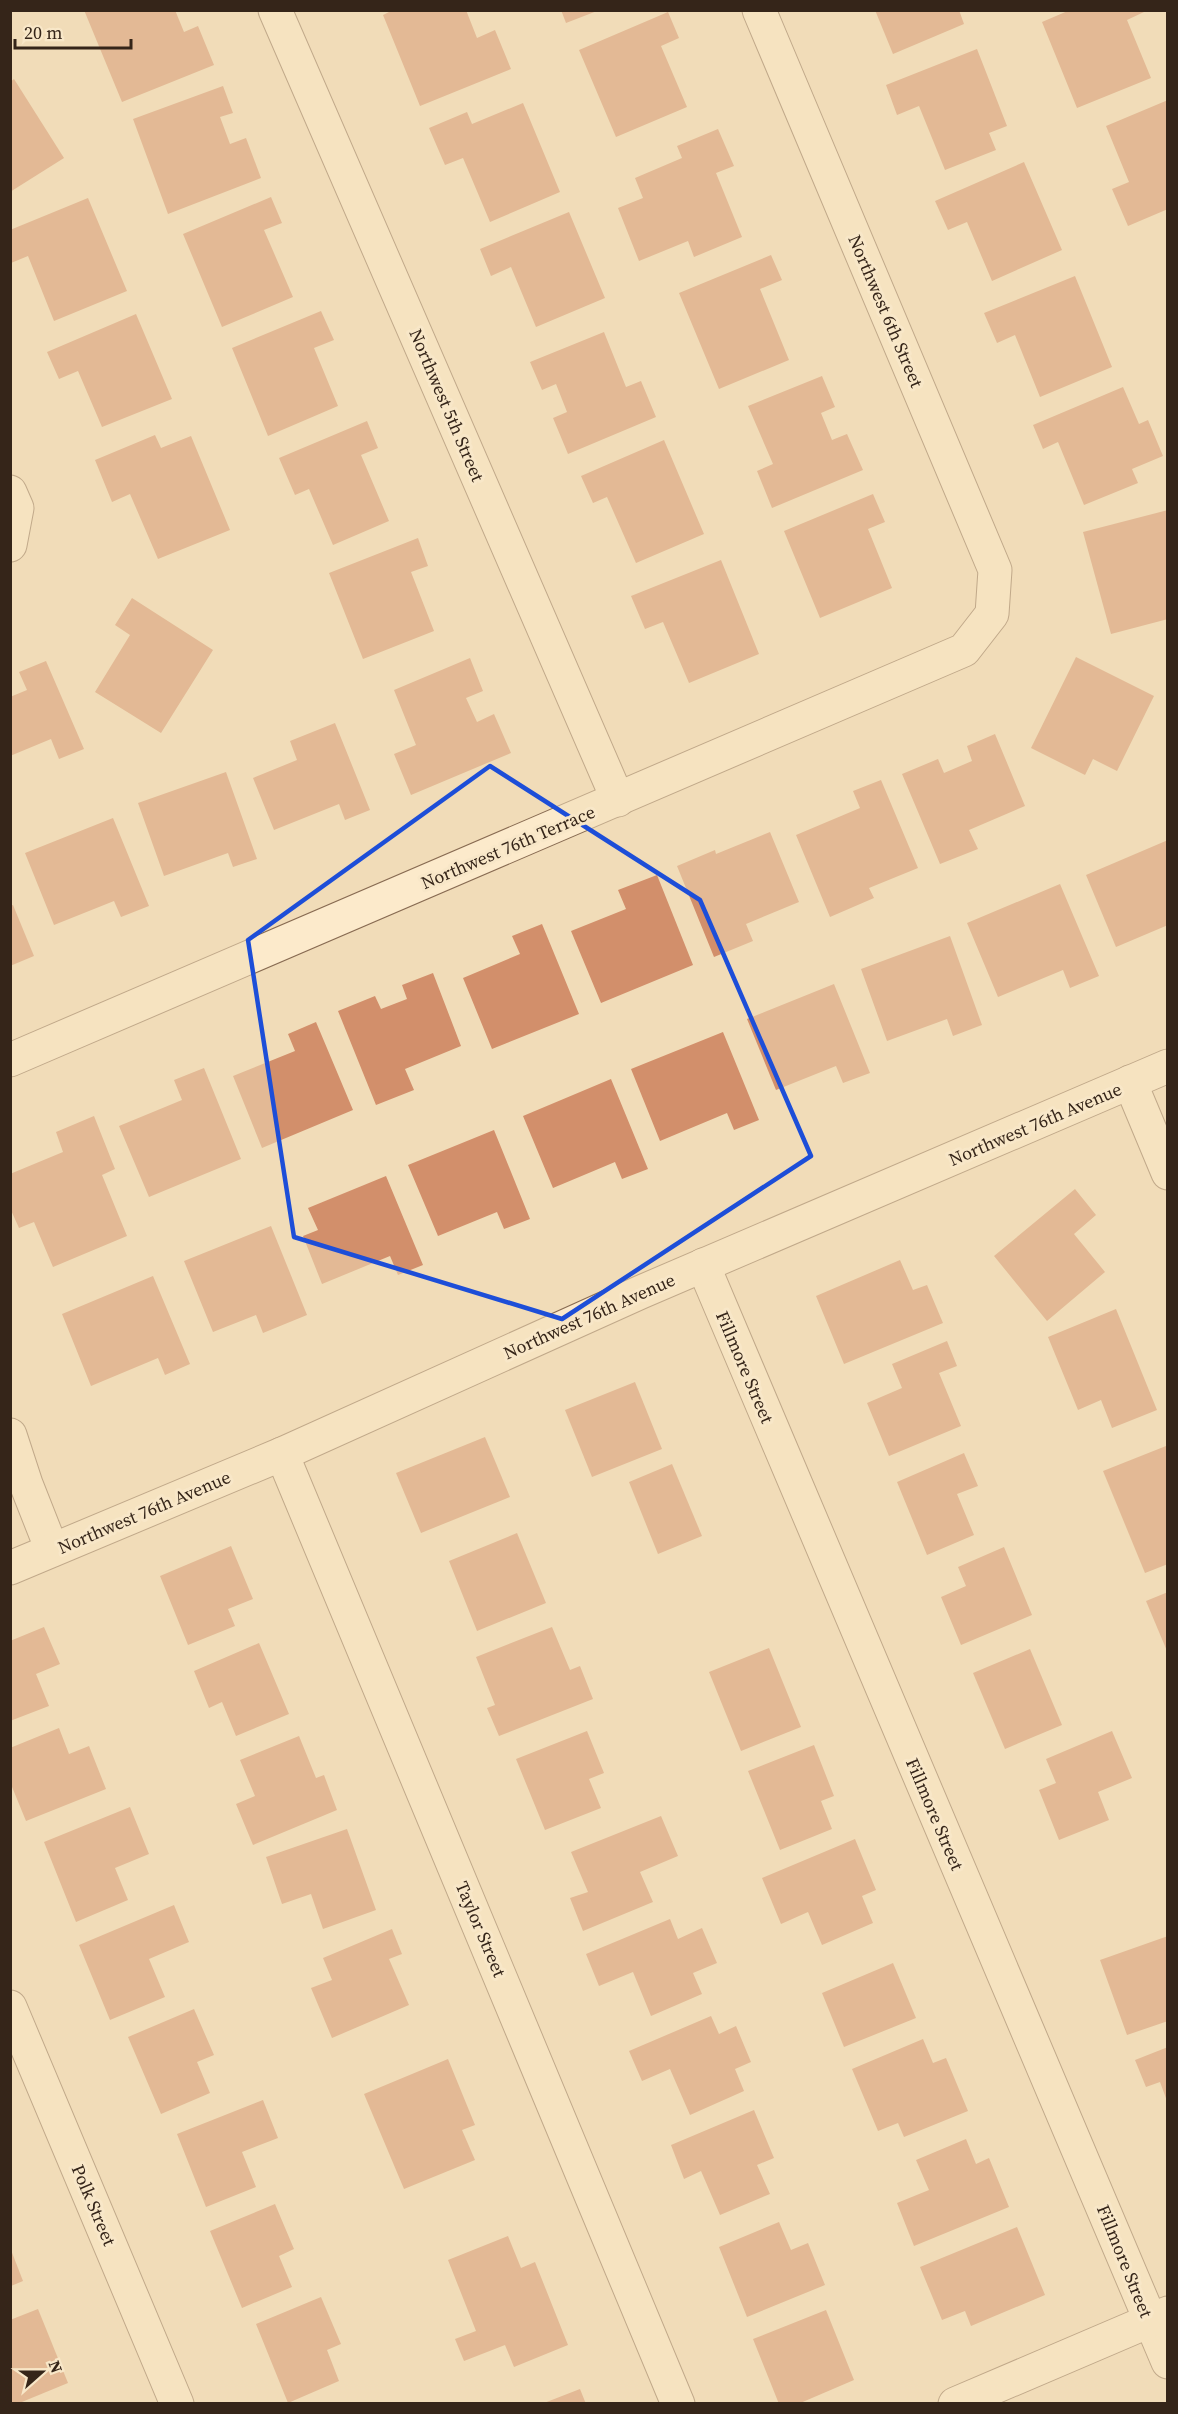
<svg xmlns="http://www.w3.org/2000/svg" width="1178" height="2414" viewBox="0 0 1178 2414" font-family="'Source Serif 4',serif">
  <style>
    .building { fill: #d28f6b }
    .lines { fill: none; stroke-linecap: round; stroke-linejoin: round }
    .street-casing { stroke: #886b52; stroke-width: 35 }
    .street { stroke: #fceacb; stroke-width: 33 }
    .marked { fill: none; stroke: #1d4ed8; stroke-width: 4.5; stroke-linejoin: round }
    .labels { text-anchor: middle; dominant-baseline: central; stroke-width: 6; stroke-linejoin: round; paint-order: stroke }
    .street-label { font-size: 18px; fill: #352519; stroke: #f8e7c8 }
  </style>
  <rect width="100%" height="100%" fill="#f1dcb8"/>
  <g class="building">
    <polygon points="84,10 175,10 184,32 198,26 214,65 122,102"/>
    <polygon points="393,10 466,10 477,38 495,30 511,69 420,106 383,15"/>
    <polygon points="561,10 597,10 597,11 566,23"/>
    <polygon points="875,10 959,10 964,24 893,54"/>
    <polygon points="1070,10 1144,10 1144,12 1127,20 1151,78 1077,108 1042,22"/>
    <polygon points="668,12 679,38 661,46 687,107 616,137 579,50"/>
    <polygon points="977,49 1007,126 989,133 996,150 945,170 919,106 897,115 886,85"/>
    <polygon points="14,79 64,158 10,192 10,82"/>
    <polygon points="223,86 233,113 220,117 230,144 246,138 261,178 168,214 133,119"/>
    <polygon points="1168,100 1168,209 1128,226 1112,189 1129,182 1106,126"/>
    <polygon points="523,103 560,192 490,222 463,158 445,165 429,128 467,112 472,124"/>
    <polygon points="718,129 734,166 716,173 742,237 694,257 688,241 639,261 618,208 643,198 635,178 682,158 677,146"/>
    <polygon points="1024,162 1062,250 992,281 967,222 948,230 935,201"/>
    <polygon points="271,197 282,223 264,230 293,297 222,327 183,234"/>
    <polygon points="88,198 127,291 54,321 28,256 11,263 10,230"/>
    <polygon points="569,212 605,298 536,327 511,267 491,276 480,249"/>
    <polygon points="771,255 782,280 760,289 789,360 719,389 679,293"/>
    <polygon points="1075,276 1112,367 1040,397 1015,335 997,343 984,313"/>
    <polygon points="321,311 334,340 314,348 338,406 268,436 232,348"/>
    <polygon points="136,314 172,399 102,427 78,371 59,379 47,352"/>
    <polygon points="604,332 626,387 641,381 656,417 568,454 553,418 567,412 556,384 542,390 530,362"/>
    <polygon points="822,376 835,407 821,413 832,440 847,434 863,470 772,508 757,471 773,464 748,406"/>
    <polygon points="1123,387 1139,424 1148,420 1163,456 1132,469 1138,483 1084,505 1058,442 1043,449 1033,425"/>
    <polygon points="367,421 378,448 361,455 389,521 333,545 309,489 295,495 279,458"/>
    <polygon points="155,435 161,448 191,436 230,530 158,559 130,494 112,502 95,460"/>
    <polygon points="664,440 704,534 636,563 607,497 593,503 581,476"/>
    <polygon points="873,494 885,522 868,529 892,588 820,618 784,531"/>
    <polygon points="1168,510 1168,619 1111,634 1083,532"/>
    <polygon points="418,538 428,566 411,572 434,631 363,659 329,573"/>
    <polygon points="721,560 759,654 689,683 663,622 645,629 631,596"/>
    <polygon points="132,598 213,650 161,733 95,692 130,635 115,625"/>
    <polygon points="1076,657 1154,696 1117,771 1093,759 1085,775 1031,748"/>
    <polygon points="470,658 483,691 466,698 477,722 494,714 511,753 411,795 394,754 416,745 394,690"/>
    <polygon points="46,661 84,749 59,759 51,739 10,756 10,697 27,690 19,672"/>
    <polygon points="335,723 370,810 345,820 339,804 274,830 253,778 297,760 290,741"/>
    <polygon points="995,734 1025,806 969,830 978,849 940,864 902,774 938,759 944,773 972,761 967,746"/>
    <polygon points="226,772 257,859 233,867 228,853 164,876 138,803"/>
    <polygon points="881,780 918,868 869,888 874,898 830,917 796,835 860,808 853,791"/>
    <polygon points="113,818 149,906 121,917 114,901 54,925 25,853"/>
    <polygon points="770,832 799,902 746,924 753,941 714,957 677,866 715,850 716,854"/>
    <polygon points="1168,840 1168,925 1116,947 1086,875"/>
    <polygon points="657,875 693,965 601,1003 571,931 626,909 618,890"/>
    <polygon points="1060,884 1099,976 1070,988 1063,970 998,997 967,923"/>
    <polygon points="13,905 34,956 10,966 10,906"/>
    <polygon points="542,924 579,1014 492,1049 463,978 520,954 512,936"/>
    <polygon points="950,936 982,1025 953,1036 947,1019 887,1041 861,969"/>
    <polygon points="433,973 461,1046 405,1069 414,1090 376,1105 338,1011 375,996 381,1009 407,999 402,985"/>
    <polygon points="834,984 870,1073 843,1083 836,1066 776,1090 747,1019"/>
    <polygon points="316,1022 353,1110 262,1148 233,1076 295,1051 288,1034"/>
    <polygon points="723,1032 759,1120 734,1130 727,1113 660,1141 631,1069"/>
    <polygon points="204,1068 241,1159 149,1197 119,1126 182,1100 174,1080"/>
    <polygon points="611,1079 648,1169 622,1179 615,1162 553,1188 523,1116"/>
    <polygon points="94,1116 115,1169 102,1175 127,1236 53,1267 34,1222 19,1228 10,1208 10,1174 63,1152 56,1132"/>
    <polygon points="494,1130 530,1219 504,1229 497,1212 438,1236 408,1165"/>
    <polygon points="386,1176 423,1265 398,1275 390,1256 322,1284 303,1236 318,1230 308,1208"/>
    <polygon points="1075,1189 1096,1215 1074,1234 1105,1272 1047,1321 994,1256"/>
    <polygon points="271,1226 307,1315 263,1333 256,1315 213,1332 184,1261"/>
    <polygon points="900,1260 913,1290 927,1285 943,1323 844,1364 816,1296"/>
    <polygon points="153,1276 190,1364 165,1375 158,1358 91,1386 62,1314"/>
    <polygon points="1116,1309 1157,1410 1112,1428 1101,1400 1078,1410 1048,1337"/>
    <polygon points="947,1341 957,1366 939,1373 961,1426 889,1456 867,1403 902,1388 892,1364"/>
    <polygon points="635,1382 662,1449 592,1477 565,1410"/>
    <polygon points="485,1437 510,1497 421,1533 396,1473"/>
    <polygon points="1166,1446 1168,1450 1168,1564 1145,1573 1103,1471"/>
    <polygon points="964,1453 978,1486 957,1494 974,1535 927,1555 897,1482"/>
    <polygon points="672,1464 702,1536 658,1554 629,1482"/>
    <polygon points="517,1533 546,1603 477,1631 449,1561"/>
    <polygon points="231,1546 253,1599 228,1609 235,1626 188,1645 160,1576"/>
    <polygon points="1004,1547 1032,1615 961,1645 941,1597 966,1586 958,1567"/>
    <polygon points="1168,1592 1168,1651 1167,1651 1146,1601"/>
    <polygon points="44,1627 60,1664 36,1674 49,1706 10,1721 10,1641"/>
    <polygon points="552,1627 570,1670 580,1666 593,1699 499,1736 487,1708 495,1705 476,1657"/>
    <polygon points="259,1643 289,1714 236,1736 222,1702 209,1708 194,1671"/>
    <polygon points="769,1648 801,1727 741,1751 709,1672"/>
    <polygon points="1030,1649 1062,1725 1005,1749 973,1673"/>
    <polygon points="59,1728 69,1754 89,1746 106,1789 26,1821 10,1782 10,1748"/>
    <polygon points="587,1731 604,1773 589,1779 601,1808 545,1830 516,1759"/>
    <polygon points="1112,1731 1132,1778 1098,1792 1109,1820 1059,1840 1039,1790 1056,1783 1046,1759"/>
    <polygon points="299,1736 316,1778 324,1775 337,1810 253,1845 236,1804 255,1796 240,1760"/>
    <polygon points="814,1745 834,1796 821,1801 832,1829 780,1850 748,1771"/>
    <polygon points="130,1807 149,1854 115,1868 128,1900 76,1922 44,1842"/>
    <polygon points="661,1816 678,1856 640,1872 653,1902 583,1931 570,1898 588,1892 571,1852"/>
    <polygon points="347,1829 376,1910 323,1929 311,1894 282,1904 266,1857"/>
    <polygon points="855,1839 876,1890 862,1896 873,1923 822,1945 808,1912 781,1924 762,1878"/>
    <polygon points="174,1905 189,1942 149,1959 165,1997 110,2020 79,1945"/>
    <polygon points="670,1919 678,1939 702,1928 717,1963 693,1973 702,1994 651,2016 633,1972 599,1986 586,1954"/>
    <polygon points="392,1929 402,1954 389,1959 409,2005 332,2038 311,1988 332,1980 323,1958"/>
    <polygon points="1168,1936 1168,1974 1166,1975 1168,2021 1127,2035 1100,1960"/>
    <polygon points="893,1963 916,2018 844,2047 822,1993"/>
    <polygon points="194,2009 214,2055 197,2062 210,2093 161,2114 128,2037"/>
    <polygon points="711,2016 719,2034 736,2026 751,2062 735,2069 744,2091 690,2115 670,2069 642,2081 629,2051"/>
    <polygon points="923,2039 933,2063 946,2058 968,2111 904,2137 898,2123 878,2131 852,2069"/>
    <polygon points="1168,2047 1168,2101 1167,2101 1160,2082 1146,2087 1135,2060"/>
    <polygon points="448,2059 475,2125 462,2130 475,2160 404,2189 364,2094"/>
    <polygon points="263,2100 278,2138 242,2152 256,2187 206,2207 177,2134"/>
    <polygon points="754,2110 774,2158 757,2165 770,2194 720,2215 701,2171 684,2179 671,2145"/>
    <polygon points="966,2139 976,2164 989,2158 1009,2207 914,2246 897,2203 929,2190 916,2160"/>
    <polygon points="275,2204 294,2249 279,2256 292,2287 242,2308 210,2231"/>
    <polygon points="779,2222 791,2250 808,2243 825,2285 747,2317 719,2247"/>
    <polygon points="1017,2227 1045,2295 971,2326 965,2311 942,2320 920,2267"/>
    <polygon points="508,2236 521,2268 535,2262 568,2345 514,2367 505,2345 464,2361 455,2339 476,2331 448,2260"/>
    <polygon points="11,2250 23,2281 11,2286"/>
    <polygon points="321,2297 341,2344 327,2350 339,2381 288,2403 256,2324"/>
    <polygon points="38,2309 68,2383 17,2404 10,2404 10,2320"/>
    <polygon points="826,2310 854,2380 798,2404 779,2404 753,2339"/>
    <polygon points="580,2389 586,2404 544,2404 544,2403"/>
  </g>
  <g class="lines">
    <g class="street-casing">
      <g id="street">
        <polyline points="275,10 618,800"/>
        <polyline points="10,492 17,508 10,545"/>
        <polyline points="10,1060 964,650 992,614 995,570 759,10"/>
        <polyline points="1130,1082 1168,1173"/>
        <polyline points="703,1265 1168,2362"/>
        <polyline points="10,1435 26,1484 52,1550"/>
        <polyline points="282,1454 678,2404"/>
        <polyline points="10,1568 282,1454 641,1292 1168,1066"/>
        <polyline points="10,2007 177,2404"/>
        <polyline points="955,2404 1168,2313"/>
      </g>
    </g>
    <use href="#street" class="street"/>
  </g>
  <path d="M0 0H1178V2414H0ZM 490,766 L 700,900 L 811,1156 L 562,1319 L 294,1237 L 248,940 Z" fill="#f1dcb8" fill-opacity=".55" fill-rule="evenodd"/>
  <path class="marked" d="M 490,766 L 700,900 L 811,1156 L 562,1319 L 294,1237 L 248,940 Z"/>
  <g class="labels">
    <g class="street-label">
      <text transform="translate(886 311) rotate(67)">Northwest 6th Street</text>
      <text transform="translate(447 405) rotate(67)">Northwest 5th Street</text>
      <text transform="translate(508 847) rotate(-23)">Northwest 76th Terrace</text>
      <text transform="translate(1035 1124) rotate(-23)">Northwest 76th Avenue</text>
      <text transform="translate(589 1316) rotate(-24)">Northwest 76th Avenue</text>
      <text transform="translate(745 1367) rotate(67)">Fillmore Street</text>
      <text transform="translate(144 1512) rotate(-23)">Northwest 76th Avenue</text>
      <text transform="translate(935 1814) rotate(67)">Fillmore Street</text>
      <text transform="translate(481 1929) rotate(67)">Taylor Street</text>
      <text transform="translate(94 2205) rotate(67)">Polk Street</text>
      <text transform="translate(1125 2261) rotate(68)">Fillmore Street</text>
    </g>
  </g>
  <rect width="1178" height="2414" fill="none" stroke="#352519" stroke-width="24"/>
  <g transform="translate(42 2372) rotate(69)" stroke="#f8e7c8" stroke-width="4.5" paint-order="stroke">
  <path d="M0-4.5L10 22L0 15L-10 22Z" fill="#352519"/>
  <text y="-9" font-size="16" font-weight="bold" text-anchor="middle" fill="#352519">N</text>
  </g>
  <path d="M15 39v9h116v-9" fill="none" stroke="#352519" stroke-width="3"/>
  <text x="24" y="39" font-size="18" fill="#352519" stroke="#f8e7c8" stroke-width="4.5" paint-order="stroke">20 m</text>
</svg>
